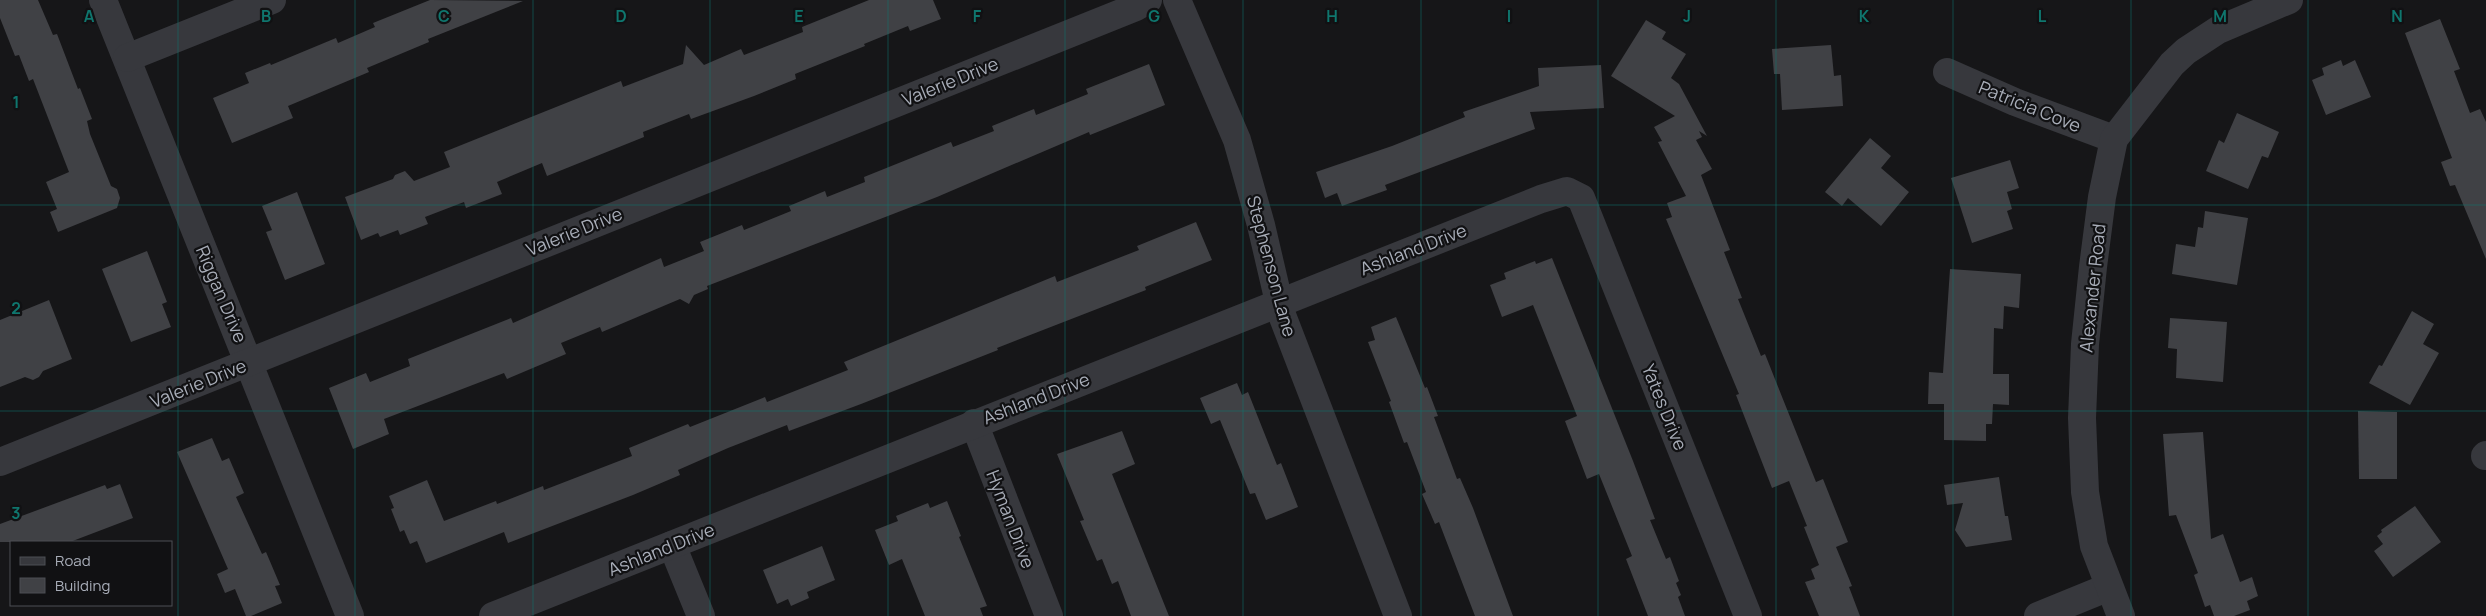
<svg xmlns="http://www.w3.org/2000/svg" width="2486" height="616" viewBox="0 0 2486 616" font-family="Manrope,sans-serif">
  <style>
    .building { fill: #404145 }
    .lines { fill: none; stroke-linecap: round; stroke-linejoin: round }
    .minor { stroke: #37383d; stroke-width: 28 }
    .grid { fill: none; stroke: #0f766e; stroke-width: 1; stroke-opacity: 0.55 }
    .labels { text-anchor: middle; dominant-baseline: central; stroke-width: 4.5; stroke-linejoin: round; paint-order: stroke }
    .street-label { font-size: 18px; fill: #a8adb8; stroke: #111113 }
    .grid-label { font-size: 16px; text-anchor: middle; font-weight: bold; fill: #0f766e; stroke: #111113; stroke-width: 4.5; stroke-linejoin: round; paint-order: stroke }
  </style>
  <rect width="100%" height="100%" fill="#161618"/>
  <g class="building">
    <polygon points="0,0 38,0 53,35 57,34 78,89 80,88 92,119 87,121 90,134 111,186 117,189 120,198 117,208 58,232 50,212 57,209 46,182 69,172 33,79 29,81 19,55 15,56 0,18"/>
    <polygon points="430,0 523,1 428,39 429,42 367,68 369,72 288,106 293,118 232,143 213,98 249,83 245,73 270,63 271,65 336,38 338,43 375,27 373,23"/>
    <polygon points="869,0 933,0 941,19 910,31 908,26 864,44 865,46 795,74 796,79 754,96 691,119 689,114 643,132 644,137 547,176 542,163 497,182 502,194 466,208 464,202 425,217 428,224 400,235 398,230 380,237 378,233 361,240 345,197 393,179 395,175 405,171 414,181 450,167 444,152 621,81 623,87 683,64 686,45 704,65 741,49 744,55 803,32 802,27"/>
    <polygon points="2440,19 2460,69 2454,71 2470,113 2480,109 2486,122 2486,259 2455,185 2450,186 2441,162 2452,158 2405,33"/>
    <polygon points="1646,20 1666,32 1662,39 1686,54 1671,78 1679,84 1707,136 1699,131 1702,137 1696,140 1712,169 1701,175 1730,250 1724,252 1742,298 1738,299 1761,356 1765,354 1816,482 1823,479 1848,542 1836,547 1852,586 1849,587 1860,616 1819,616 1805,582 1815,579 1811,569 1819,565 1804,527 1807,526 1789,481 1772,488 1736,395 1739,394 1666,219 1672,217 1667,203 1686,196 1658,142 1662,141 1654,127 1675,116 1611,76"/>
    <polygon points="1831,45 1834,76 1841,75 1843,106 1782,110 1780,74 1774,74 1772,49"/>
    <polygon points="2341,60 2343,66 2355,60 2371,97 2326,115 2312,80 2324,75 2322,68"/>
    <polygon points="1149,64 1165,105 1090,135 1089,132 937,197 707,286 708,289 694,295 689,304 680,299 602,332 600,327 561,343 566,354 507,379 504,373 384,419 389,434 353,449 329,388 366,373 370,382 410,366 408,359 511,318 513,323 661,258 664,267 704,251 700,242 742,225 744,230 791,211 789,206 825,191 827,197 865,182 864,177 951,142 953,147 994,131 992,126 1034,109 1036,115 1088,94 1086,89"/>
    <polygon points="1601,65 1604,108 1530,112 1535,129 1385,185 1387,190 1342,206 1337,193 1325,198 1316,172 1392,146 1465,117 1463,112 1539,86 1538,68"/>
    <polygon points="2237,113 2279,132 2268,158 2262,156 2248,189 2206,171 2219,140 2224,143"/>
    <polygon points="1870,138 1891,156 1881,168 1909,192 1881,226 1848,198 1842,206 1825,192"/>
    <polygon points="2010,160 2019,188 2007,192 2012,209 2007,211 2013,229 1972,243 1951,178"/>
    <polygon points="297,192 325,264 285,280 266,232 272,230 262,206"/>
    <polygon points="2205,211 2248,218 2237,285 2172,274 2176,244 2195,247 2198,227 2203,228"/>
    <polygon points="1196,222 1212,260 1145,287 1146,290 997,348 998,350 861,404 789,431 787,425 728,448 678,470 680,475 633,495 508,543 504,532 426,563 417,541 410,544 404,530 400,532 391,509 394,508 389,496 427,480 444,521 496,501 497,504 543,486 544,490 632,456 629,448 688,424 690,427 765,397 767,402 848,370 844,362 1055,276 1057,282 1139,250 1137,246"/>
    <polygon points="147,251 167,302 162,304 171,327 131,342 102,269"/>
    <polygon points="1552,258 1633,461 1655,519 1650,520 1666,559 1670,557 1679,581 1676,583 1681,595 1678,597 1685,616 1648,616 1626,559 1632,556 1599,474 1587,479 1565,421 1577,416 1533,305 1502,317 1490,285 1506,279 1504,273 1535,261 1536,264"/>
    <polygon points="1950,269 2021,274 2019,308 2004,306 2003,329 1994,328 1993,374 2009,374 2009,405 1993,404 1992,424 1986,424 1986,441 1944,440 1944,404 1928,404 1929,372 1943,373"/>
    <polygon points="49,300 72,359 43,371 39,377 33,380 25,377 0,387 0,320"/>
    <polygon points="2412,311 2434,324 2423,344 2439,353 2410,405 2369,383 2379,365 2382,366"/>
    <polygon points="1396,317 1425,388 1427,387 1438,416 1434,417 1457,479 1460,478 1473,508 1513,616 1475,616 1439,522 1435,524 1422,494 1426,492 1407,442 1404,443 1389,402 1391,401 1368,342 1375,340 1371,327"/>
    <polygon points="2170,318 2227,322 2223,382 2176,378 2177,349 2168,348"/>
    <polygon points="1237,383 1242,395 1248,392 1277,465 1281,463 1298,507 1266,520 1255,493 1250,494 1220,420 1211,424 1200,398"/>
    <polygon points="2358,411 2397,412 2397,479 2359,479"/>
    <polygon points="1122,431 1135,464 1112,474 1169,616 1131,616 1118,581 1112,584 1102,559 1097,561 1080,521 1084,520 1057,454"/>
    <polygon points="2203,432 2211,539 2223,534 2240,582 2252,577 2258,596 2247,601 2250,610 2234,616 2214,616 2210,605 2205,607 2194,575 2198,573 2176,515 2169,516 2163,434"/>
    <polygon points="212,438 222,461 229,458 244,493 236,497 262,554 266,552 280,585 275,586 282,603 251,616 246,616 235,589 225,593 217,574 228,569 177,452"/>
    <polygon points="1999,477 2005,516 2008,516 2012,540 1966,547 1955,530 1963,503 1947,505 1944,485"/>
    <polygon points="120,484 133,518 70,542 0,542 0,524 105,485 107,489"/>
    <polygon points="947,501 961,536 959,537 987,606 980,608 983,616 925,616 902,559 889,565 875,530 898,521 896,516 928,503 930,508"/>
    <polygon points="2415,506 2441,542 2393,577 2374,551 2383,544 2377,536 2382,532 2381,530"/>
    <polygon points="822,546 835,580 807,592 809,598 791,606 788,599 777,604 763,570"/>
  </g>
  <g class="lines">
    <g class="minor">
      <path d="M 103,0 C 186,205 269,410 350,616"/>
      <polyline points="1177,0 1237,140 1261,225 1282,315 1398,616"/>
      <polyline points="127,58 272,0"/>
      <polyline points="1947,72 2015,102 2114,139"/>
      <polyline points="974,423 1049,616"/>
      <polyline points="2485,456 2486,455"/>
      <polyline points="0,462 1136,7 1148,0"/>
      <polyline points="672,545 701,616"/>
      <polyline points="493,616 1541,199 1567,191 1581,198 1748,616"/>
      <polyline points="2038,616 2109,587"/>
      <polyline points="2121,616 2094,546 2085,492 2082,418 2085,344 2093,267 2102,197 2114,139 2172,64 2186,51 2218,30 2289,0"/>
    </g>
  </g>
  <path class="grid" d="M 178,0 L 178,616M 355,0 L 355,616M 533,0 L 533,616M 710,0 L 710,616M 888,0 L 888,616M 1065,0 L 1065,616M 1243,0 L 1243,616M 1421,0 L 1421,616M 1598,0 L 1598,616M 1776,0 L 1776,616M 1953,0 L 1953,616M 2131,0 L 2131,616M 2308,0 L 2308,616M 0,205 L 2486,205M 0,411 L 2486,411"/>
  <g class="labels">
    <g class="street-label">
      <text transform="translate(950 81) rotate(-22)">Valerie Drive</text>
      <text transform="translate(2030 106) rotate(22)">Patricia Cove</text>
      <text transform="translate(574 231) rotate(-22)">Valerie Drive</text>
      <text transform="translate(1413 249) rotate(-21)">Ashland Drive</text>
      <text transform="translate(1272 266) rotate(75)">Stephenson Lane</text>
      <text transform="translate(2092 288) rotate(-84)">Alexander Road</text>
      <text transform="translate(222 294) rotate(67)">Riggan Drive</text>
      <text transform="translate(198 383) rotate(-22)">Valerie Drive</text>
      <text transform="translate(1036 398) rotate(-21)">Ashland Drive</text>
      <text transform="translate(1665 407) rotate(68)">Yates Drive</text>
      <text transform="translate(1011 519) rotate(69)">Hyman Drive</text>
      <text transform="translate(661 549) rotate(-22)">Ashland Drive</text>
    </g>
  </g>
  <g class="grid-label">
    <text x="89" y="22">A</text>
    <text x="266" y="22">B</text>
    <text x="444" y="22">C</text>
    <text x="621" y="22">D</text>
    <text x="799" y="22">E</text>
    <text x="977" y="22">F</text>
    <text x="1154" y="22">G</text>
    <text x="1332" y="22">H</text>
    <text x="1509" y="22">I</text>
    <text x="1687" y="22">J</text>
    <text x="1864" y="22">K</text>
    <text x="2042" y="22">L</text>
    <text x="2220" y="22">M</text>
    <text x="2397" y="22">N</text>
    <text x="16" y="108">1</text>
    <text x="16" y="314">2</text>
    <text x="16" y="519">3</text>
  </g>
  <rect x="10" y="541" width="162" height="65" fill="#111113" stroke="#4d4f55"/>
  <rect x="20" y="557" width="25" height="8" fill="#37383d" stroke="#4d4f55"/>
  <text x="55" y="566" font-size="15" fill="#a8adb8">Road</text>
  <rect x="20" y="578" width="25" height="15" fill="#404145" stroke="#4d4f55"/>
  <text x="55" y="591" font-size="15" fill="#a8adb8">Building</text>
</svg>
